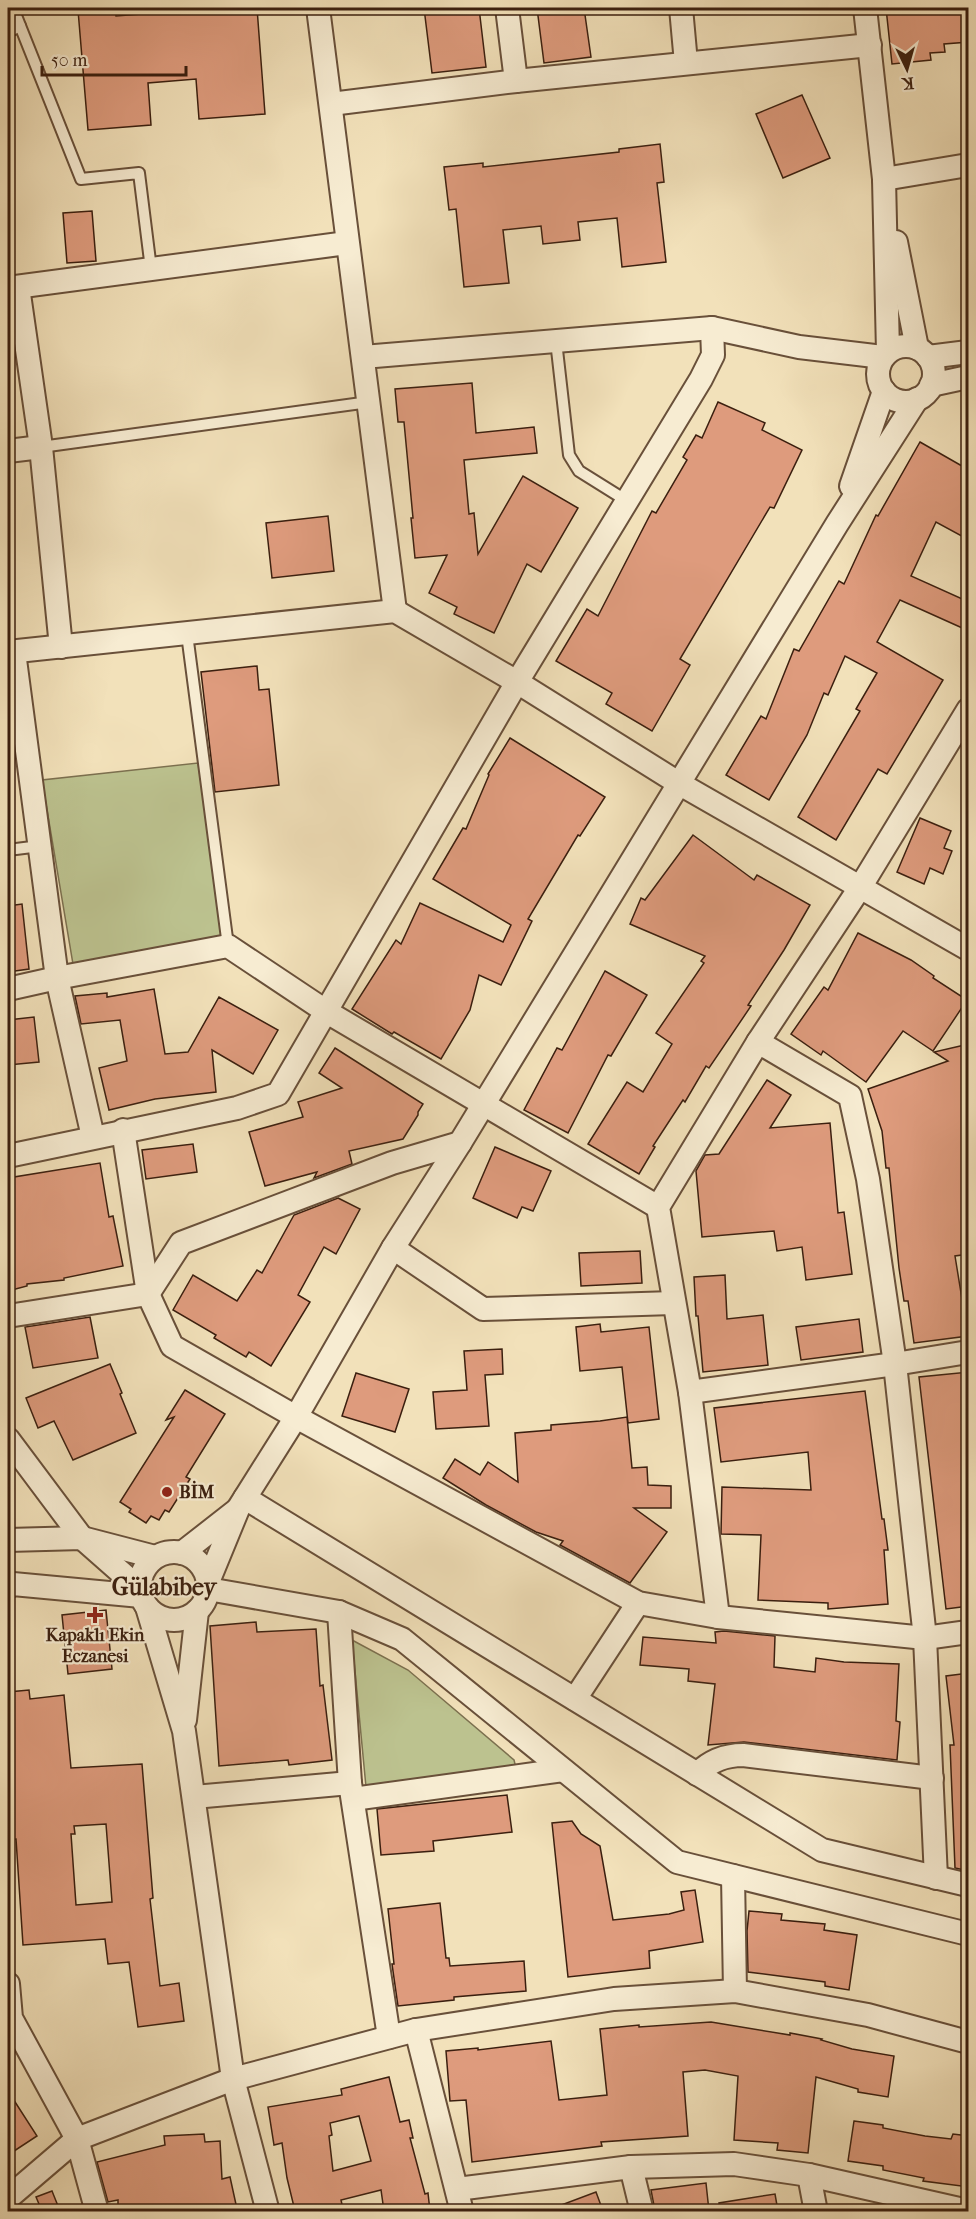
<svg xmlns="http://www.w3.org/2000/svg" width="976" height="2219" viewBox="0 0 976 2219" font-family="'IM FELL French Canon',serif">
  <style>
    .green { fill: #bcc28f; stroke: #7c704f; stroke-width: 1.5 }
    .building { fill: #de9b7d; stroke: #3b1f0f; stroke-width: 1.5; fill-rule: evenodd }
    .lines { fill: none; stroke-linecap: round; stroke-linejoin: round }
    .lane-casing { stroke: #69503a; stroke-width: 14 }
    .street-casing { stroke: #69503a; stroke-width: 26 }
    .lane { stroke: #f7ecd2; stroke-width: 10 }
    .street { stroke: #f7ecd2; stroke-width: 22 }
    .poi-dot { fill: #8f2418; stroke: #f7ecd2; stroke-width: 2 }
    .labels { text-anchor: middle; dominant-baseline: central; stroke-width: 4.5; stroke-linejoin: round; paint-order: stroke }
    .poi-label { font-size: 18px; font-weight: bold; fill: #3b1f0f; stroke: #f7ecd2; text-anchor: start }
    .district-label { font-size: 24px; font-weight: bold; fill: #3b1f0f; stroke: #f7ecd2 }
  </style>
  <rect width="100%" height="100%" fill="#f2e1ba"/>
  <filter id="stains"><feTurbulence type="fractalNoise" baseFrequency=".00333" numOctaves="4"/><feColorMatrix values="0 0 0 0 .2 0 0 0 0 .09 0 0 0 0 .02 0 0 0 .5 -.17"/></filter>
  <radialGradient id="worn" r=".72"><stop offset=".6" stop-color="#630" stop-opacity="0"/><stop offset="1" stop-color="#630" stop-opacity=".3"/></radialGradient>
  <g class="green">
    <polygon points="198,763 224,936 74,970 42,780"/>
    <polygon points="352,1640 408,1670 514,1760 516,1768 366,1787"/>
  </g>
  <g class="building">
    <polygon points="115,8 116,16 222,8 257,8 265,114 199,119 196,79 148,83 151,125 88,130 78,10"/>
    <polygon points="424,8 479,8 486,67 432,73"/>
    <polygon points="537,8 584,8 591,57 544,63"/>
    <polygon points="886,8 969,8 969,42 944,44 945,52 930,53 931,60 892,64"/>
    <polygon points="802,95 830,158 783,178 756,114"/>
    <polygon points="660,144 664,182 657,183 666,262 622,267 617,218 578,222 580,240 543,244 541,226 503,230 509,283 464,287 456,209 449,210 444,167 483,163 483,167 619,152 619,149"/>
    <polygon points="92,211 96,261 67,263 63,213"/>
    <polygon points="472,383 476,433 534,427 537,453 464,460 469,514 474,513 478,554 523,476 578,508 541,572 527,564 494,633 454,614 457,607 429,593 447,555 415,558 411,518 413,518 404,422 398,422 395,389"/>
    <polygon points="718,402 765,423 762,430 802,450 774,508 770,507 680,659 690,665 652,731 606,704 612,693 556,661 587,609 598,616 652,511 656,513 687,460 683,457 696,435 702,438"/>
    <polygon points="920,442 969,470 969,540 936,522 911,576 969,602 969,631 900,600 877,642 943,680 887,774 878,769 836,840 798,817 860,711 856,709 877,673 845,656 828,695 824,693 807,735 769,800 726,775 761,716 766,719 794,649 799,651 839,581 844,584 876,515 878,516"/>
    <polygon points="328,516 334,571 272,578 266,523"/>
    <polygon points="257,666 259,690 269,689 279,785 215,792 201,672"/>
    <polygon points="510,738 605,797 580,836 578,835 528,919 532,921 501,985 479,975 470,1010 441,1059 394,1032 392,1034 352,1009 396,940 401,944 420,903 503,942 511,925 433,879 463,828 466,829 489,775 488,774"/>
    <polygon points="920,818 951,831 944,848 952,851 943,874 930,868 924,884 897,872"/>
    <polygon points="693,835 754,880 757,875 810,905 784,950 748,1005 751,1006 709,1068 706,1066 685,1102 683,1100 653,1146 655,1147 639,1174 588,1144 627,1082 643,1092 672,1044 656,1033 704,963 701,961 705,956 630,924 641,898 645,900"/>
    <polygon points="22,904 29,969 8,972 8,906"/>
    <polygon points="858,933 911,960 934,976 933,978 967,1000 933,1051 903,1031 866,1082 823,1051 821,1055 791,1034 824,987 828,990"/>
    <polygon points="605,971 647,995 611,1056 608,1055 568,1133 524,1110 557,1048 562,1050"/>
    <polygon points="154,989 165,1054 188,1052 219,997 278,1030 253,1074 212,1050 216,1092 155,1099 109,1110 99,1068 127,1061 120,1020 81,1024 75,996 107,993 107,997"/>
    <polygon points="34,1017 39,1062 8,1065 8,1020"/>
    <polygon points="969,1044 969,1254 955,1256 968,1336 914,1343 908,1301 904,1301 899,1268 889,1168 886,1168 882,1131 868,1089 948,1061 934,1052"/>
    <polygon points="335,1048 423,1104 418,1112 418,1115 403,1139 349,1151 352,1164 314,1178 317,1172 265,1186 249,1132 303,1117 298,1102 342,1088 319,1073"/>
    <polygon points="767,1080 791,1095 770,1128 830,1123 838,1213 844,1212 852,1274 806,1280 802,1247 777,1251 774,1231 702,1237 696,1171 705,1155 719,1154"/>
    <polygon points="193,1144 197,1172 146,1179 142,1150"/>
    <polygon points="495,1147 551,1171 533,1211 522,1207 517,1218 473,1198"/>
    <polygon points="100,1163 109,1217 113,1216 123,1266 64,1278 64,1280 27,1284 27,1286 8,1291 8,1178"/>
    <polygon points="338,1198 360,1209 336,1254 324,1247 298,1295 310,1302 271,1366 249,1352 246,1357 214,1338 216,1335 173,1310 193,1275 237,1301 257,1270 262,1273 294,1215"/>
    <polygon points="640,1251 642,1283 581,1286 579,1253"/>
    <polygon points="725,1275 727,1319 763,1315 768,1365 703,1372 698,1316 696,1316 694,1277"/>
    <polygon points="90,1317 98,1358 33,1368 25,1327"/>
    <polygon points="859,1319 863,1352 801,1360 796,1327"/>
    <polygon points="600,1324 601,1332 649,1327 659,1419 628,1423 622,1367 580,1371 576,1327"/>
    <polygon points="502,1349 503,1374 485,1375 489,1426 436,1429 433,1392 467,1390 464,1351"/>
    <polygon points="110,1364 122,1393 120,1394 136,1433 73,1460 54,1421 38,1428 26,1398"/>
    <polygon points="969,1372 969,1606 946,1609 919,1377"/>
    <polygon points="356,1373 409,1389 395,1432 342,1416"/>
    <polygon points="185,1390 225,1414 186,1477 190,1479 169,1512 165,1510 159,1520 151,1516 146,1523 129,1512 131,1509 120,1502 174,1417 166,1420"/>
    <polygon points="865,1391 882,1519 884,1519 888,1550 884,1550 888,1604 828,1609 828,1603 758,1600 761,1535 721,1534 722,1487 811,1490 808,1452 721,1462 714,1408"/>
    <polygon points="627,1417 632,1468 647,1467 648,1485 671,1486 671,1508 634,1508 667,1532 630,1583 560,1545 563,1541 536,1532 486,1505 443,1478 455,1459 480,1475 488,1462 518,1482 515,1433 551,1430 551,1425 600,1421"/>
    <polygon points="106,1610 112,1669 68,1674 62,1615"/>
    <polygon points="256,1622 257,1632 316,1629 320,1686 323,1685 332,1760 289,1765 288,1760 219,1766 210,1626"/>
    <polygon points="724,1631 775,1636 774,1667 815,1672 816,1658 844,1662 899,1664 896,1721 900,1722 897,1760 744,1742 708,1745 715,1684 688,1681 689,1669 640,1665 643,1637 716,1643 715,1632"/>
    <polygon points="969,1673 969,1871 955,1868 950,1745 954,1745 946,1676"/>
    <path d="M 29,1690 L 30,1699 L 64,1695 L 71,1768 L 142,1764 L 153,1898 L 150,1899 L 160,1986 L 179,1983 L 184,2021 L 138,2027 L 129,1962 L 108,1964 L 105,1939 L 23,1945 L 16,1839 L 8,1840 L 8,1775 L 9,1775 L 8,1692 ZM 106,1824 L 112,1902 L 76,1905 L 71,1834 L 75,1834 L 74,1826 Z"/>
    <polygon points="507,1795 512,1832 433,1841 434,1851 381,1855 377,1809"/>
    <polygon points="572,1821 581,1834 600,1846 613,1920 669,1914 684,1910 681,1892 695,1890 703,1942 649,1951 650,1968 568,1977 552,1823"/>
    <polygon points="440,1903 446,1958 449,1958 450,1966 524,1961 526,1991 454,1997 454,2000 398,2006 392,1964 394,1964 388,1909"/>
    <polygon points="749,1911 782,1914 781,1920 825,1924 824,1930 857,1935 849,1990 825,1986 825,1982 748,1972 747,1931"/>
    <polygon points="711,2022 790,2035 790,2033 822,2039 821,2040 852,2049 894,2056 888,2097 858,2092 858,2089 816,2077 808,2153 777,2150 778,2143 734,2140 738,2076 705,2070 683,2072 688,2136 601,2142 602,2146 472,2162 466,2100 450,2101 446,2051 478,2048 478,2050 551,2041 559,2100 607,2095 600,2029 639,2025 639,2027"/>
    <path d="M 389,2077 L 400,2122 L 409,2120 L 413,2138 L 410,2138 L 425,2194 L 428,2193 L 430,2211 L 384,2211 L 381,2190 L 341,2200 L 343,2209 L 331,2211 L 295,2211 L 287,2178 L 282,2143 L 274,2145 L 268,2107 L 342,2095 L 341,2089 ZM 359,2116 L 371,2161 L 333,2171 L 329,2136 L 332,2135 L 330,2123 Z"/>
    <polygon points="8,2091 37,2136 8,2155"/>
    <polygon points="854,2121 883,2125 883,2128 925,2136 951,2139 953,2134 969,2136 969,2187 923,2181 924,2178 883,2170 883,2166 848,2161"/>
    <polygon points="204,2134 205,2142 220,2141 222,2179 230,2177 237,2209 227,2211 118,2211 118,2200 108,2202 97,2162 165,2145 164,2136"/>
    <polygon points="706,2183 709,2211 655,2211 651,2190"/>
    <polygon points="52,2191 60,2211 42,2211 36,2197"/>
    <polygon points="596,2192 603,2211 548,2211 548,2210"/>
    <polygon points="775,2194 778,2211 720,2211 719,2203"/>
  </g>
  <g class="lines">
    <g class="lane-casing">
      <g id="lane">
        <polyline points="13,8 81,179 139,173 151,269"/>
        <polyline points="8,32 20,26"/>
        <polyline points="556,341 569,455 579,471 627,501"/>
        <polyline points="41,447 369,402"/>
        <polyline points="187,634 228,946"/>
        <polyline points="8,850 40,846"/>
      </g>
    </g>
    <g class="street-casing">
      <g id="street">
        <polyline points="318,8 395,611"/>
        <polyline points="507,8 516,81"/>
        <polyline points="681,8 686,63"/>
        <polyline points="865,8 884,179 888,352"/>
        <polyline points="331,104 516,81 870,45"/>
        <polyline points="884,179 968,165"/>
        <polyline points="896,242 917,348"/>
        <polyline points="18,287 41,447 61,647"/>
        <polyline points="8,288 347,243"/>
        <circle cx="906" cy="374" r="28"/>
        <polyline points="363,357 712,328 799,347 883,357"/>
        <polyline points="928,357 968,352"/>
        <polyline points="931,385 968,377"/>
        <polyline points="8,451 41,447"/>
        <polyline points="851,486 884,391"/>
        <polyline points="8,652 395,611 517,682 680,784 968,949"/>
        <polyline points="14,652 57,978 93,1137"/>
        <polyline points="8,989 57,978 228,946 327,1012 658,1207"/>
        <polyline points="758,1042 850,1096 868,1179 895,1364 925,1638 936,1878"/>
        <polyline points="123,1130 148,1294 172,1346 296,1417 638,1603 718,1617 925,1638 968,1632"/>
        <polyline points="8,1156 237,1108 278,1094 517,682 701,379 713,355 712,328"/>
        <polyline points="393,1248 483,1309 673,1303"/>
        <polyline points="8,1316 148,1294 181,1243 392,1163 460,1143"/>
        <polyline points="690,1392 895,1364 968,1352"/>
        <polyline points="8,1439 82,1538 141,1590"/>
        <polyline points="245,1498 822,1850 968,1885"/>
        <polyline points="8,1540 82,1538 155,1557"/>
        <circle cx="174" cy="1586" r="34"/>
        <polyline points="182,1553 237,1510"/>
        <polyline points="208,1582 238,1509 296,1417 393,1248 460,1143 837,524 917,399"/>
        <polyline points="8,1587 13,1584 141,1596"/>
        <polyline points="208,1589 339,1612 402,1639 677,1862 968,1934"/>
        <polyline points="147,1607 184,1731 233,2079 268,2212"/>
        <polyline points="339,1612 350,1783 389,2037"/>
        <polyline points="718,1617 690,1392 658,1207 758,1042 861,886 968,710"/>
        <polyline points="575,1699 638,1603"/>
        <polyline points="185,1720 197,1611"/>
        <path d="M 697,1774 C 710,1761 724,1755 743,1755 L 932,1778"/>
        <polyline points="194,1797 350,1783"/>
        <polyline points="353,1799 563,1770"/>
        <polyline points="733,1876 735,1991"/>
        <polyline points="8,1984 11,2018 77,2139 97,2212"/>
        <polyline points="416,2030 462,2212"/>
        <polyline points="631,2167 642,2212"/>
        <polyline points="809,2175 816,2212"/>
        <polyline points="457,2189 631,2167 734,2164 809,2175 968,2211"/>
        <polyline points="8,2198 77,2139 233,2079 416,2030 614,1999 735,1991 868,2015 968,2042"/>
      </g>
    </g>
    <use href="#lane" class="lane"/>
    <use href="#street" class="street"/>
  </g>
  <g class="poi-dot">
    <circle cx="167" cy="1492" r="6"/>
    <path d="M92 1606h6v6h6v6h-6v6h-6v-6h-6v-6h6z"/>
  </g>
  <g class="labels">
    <g class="poi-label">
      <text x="179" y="1492">BİM</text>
      <text x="95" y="1635" text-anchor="middle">Kapaklı Ekin<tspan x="95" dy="21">Eczanesi</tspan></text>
    </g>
    <g class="district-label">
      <text x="164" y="1587">Gülabibey</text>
    </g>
  </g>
  <rect width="976" height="2219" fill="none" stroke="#f2e1ba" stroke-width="30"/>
  <rect x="9" y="9" width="958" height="2201" fill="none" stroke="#3b1f0f" stroke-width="3"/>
  <rect x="15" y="15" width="946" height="2189" fill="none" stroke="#3b1f0f" stroke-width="1.5"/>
  <g transform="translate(907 69) rotate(175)" stroke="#f7ecd2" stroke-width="4.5" paint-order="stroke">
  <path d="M0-4.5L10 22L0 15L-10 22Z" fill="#3b1f0f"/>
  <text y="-9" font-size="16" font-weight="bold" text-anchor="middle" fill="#3b1f0f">K</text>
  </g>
  <path d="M42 66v9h144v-9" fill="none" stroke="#3b1f0f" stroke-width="3"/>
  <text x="51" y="66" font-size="18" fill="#3b1f0f" stroke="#f7ecd2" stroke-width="4.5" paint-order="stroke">50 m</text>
  <rect width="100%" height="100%" filter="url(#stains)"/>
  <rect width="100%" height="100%" fill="url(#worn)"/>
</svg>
